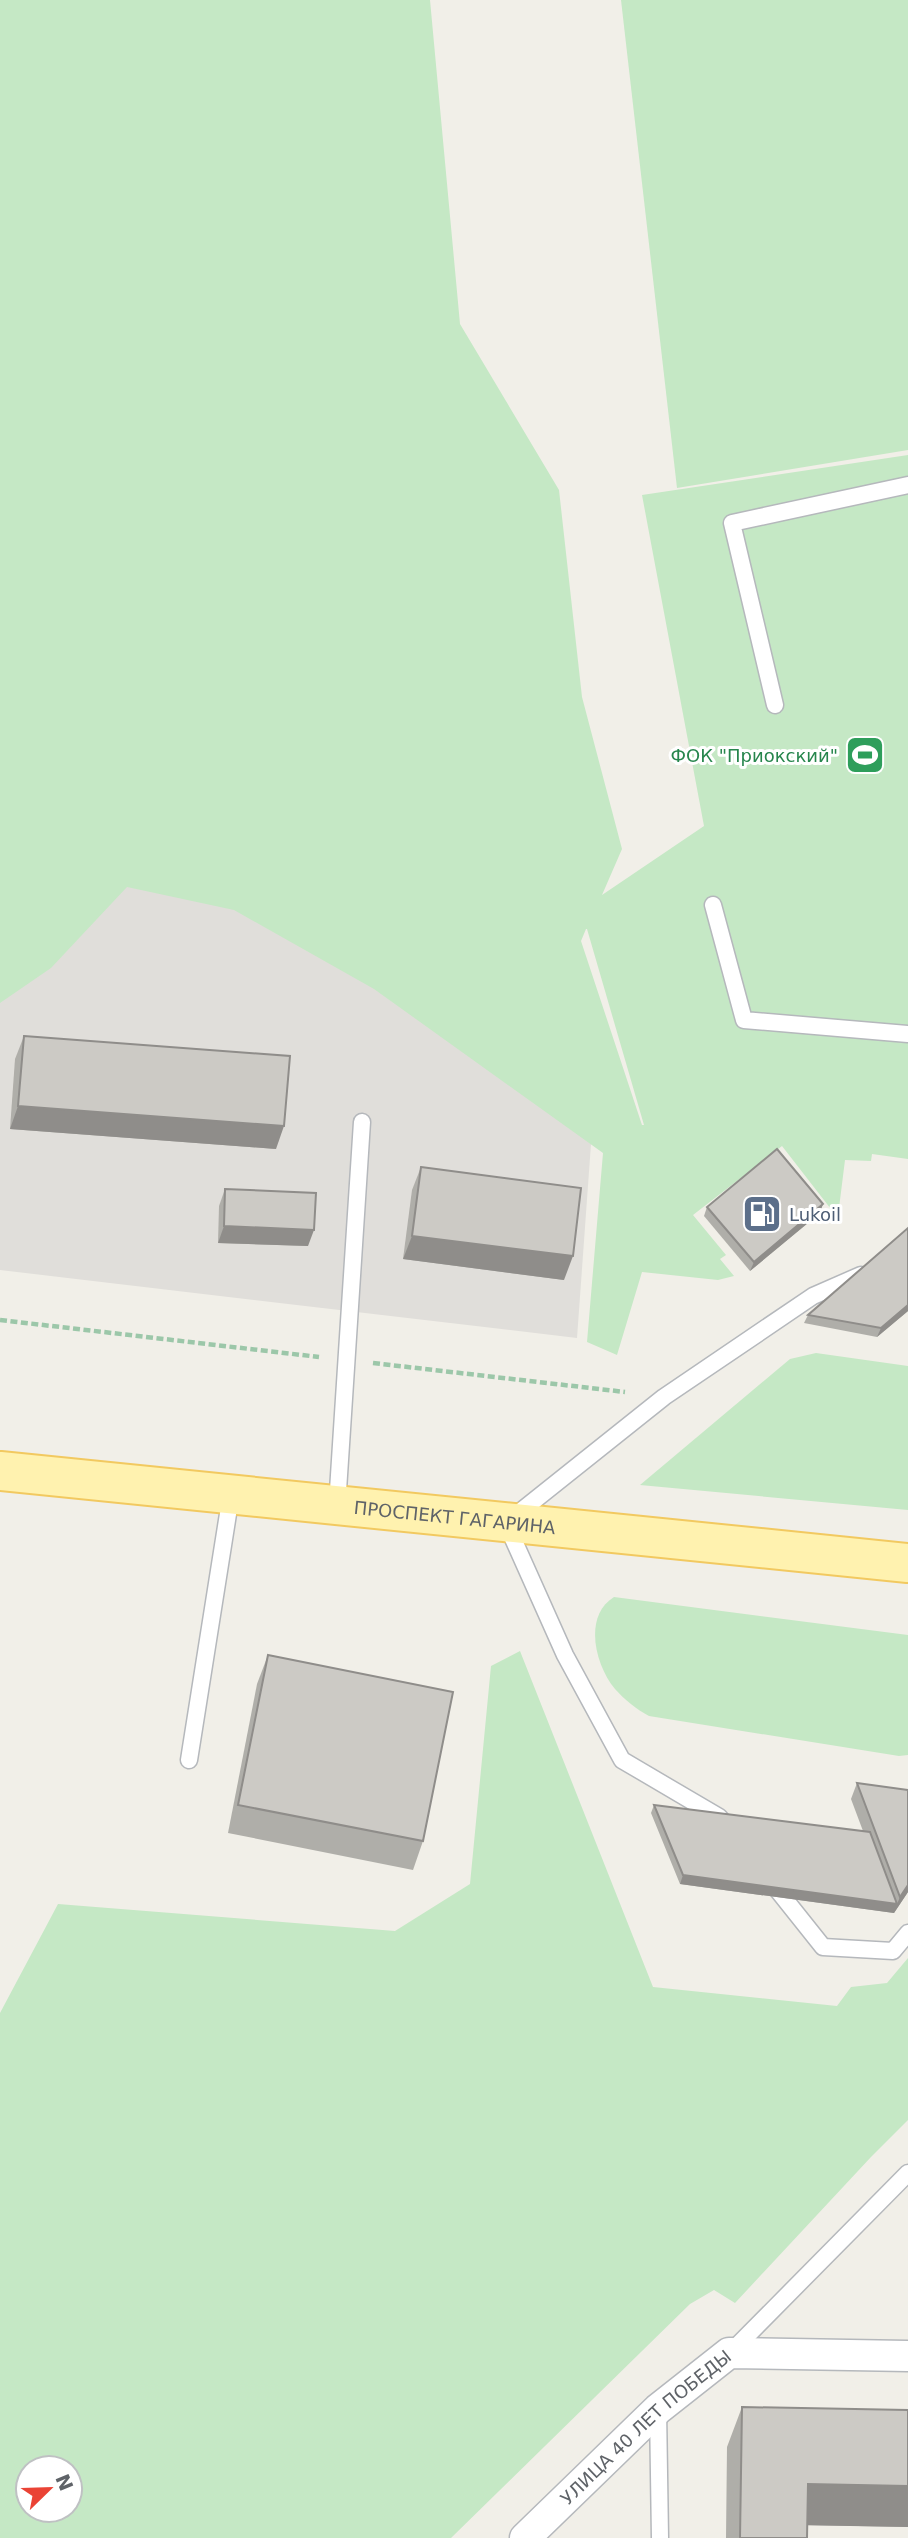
<svg xmlns="http://www.w3.org/2000/svg" width="908" height="2538" viewBox="0 0 908 2538" font-family="'DejaVu Sans',sans-serif">
  <style>
    .industrial { fill: #e0deda }
    .green { fill: #c5e8c5; fill-rule: evenodd }
    .lines { fill: none; stroke-linecap: round; stroke-linejoin: round }
    .service-casing { stroke: #b5b8bc; stroke-width: 19 }
    .minor-casing { stroke: #b5b8bc; stroke-width: 33 }
    .primary-casing { stroke: #f2c960; stroke-width: 42 }
    .path { stroke: #9cc7a9; stroke-width: 4.5; stroke-dasharray: 7 3.5; stroke-linecap: butt }
    .service { stroke: #fff; stroke-width: 16 }
    .minor { stroke: #fff; stroke-width: 30 }
    .primary { stroke: #fff2af; stroke-width: 38 }
    .wall { fill: #afaea9 }
    .shaded-wall { fill: #8f8d8a }
    .building { fill: #cccac5; stroke: #8f8d8a; stroke-width: 2 }
    .labels { text-anchor: middle; dominant-baseline: central; stroke-width: 6; stroke-linejoin: round; paint-order: stroke }
    .leisure-label { font-size: 18px; fill: #27864d; stroke: #fff; text-anchor: end }
    .service-label { font-size: 18px; fill: #4e5e75; stroke: #fff; text-anchor: start }
    .street-label { font-size: 18px; fill: #5f6368; stroke: #fff }
  </style>
  <rect width="100%" height="100%" fill="#f1efe8"/>
  <polygon class="industrial" points="0,726 592,1130 577,1338 0,1270"/>
  <g class="green">
    <path d="M 0,0 L 430,0 L 460,324 L 559,490 L 582,697 L 622,849 L 602,895 L 704,826 L 642,495 L 908,455 L 908,1159 L 872,1154 L 871,1161 L 845,1160 L 839,1208 L 834,1213 L 782,1146 L 693,1215 L 726,1255 L 720,1259 L 734,1276 L 718,1280 L 642,1272 L 617,1355 L 587,1342 L 603,1153 L 374,989 L 234,910 L 127,887 L 51,968 L 0,1003 ZM 586,929 L 587,929 L 644,1125 L 642,1125 L 581,941 Z"/>
    <polygon points="621,0 908,0 908,450 677,488"/>
    <polygon points="816,1353 908,1366 908,1510 640,1485 790,1359"/>
    <path d="M 614,1597 L 908,1635 L 908,1755 L 899,1756 L 649,1716 C 636,1709 625,1700 615,1689 C 595,1665 583,1616 614,1597 Z"/>
    <path d="M 520,1651 L 653,1987 L 837,2006 L 851,1987 L 887,1983 L 908,1958 L 908,2120 L 871,2157 L 735,2303 L 714,2290 L 690,2304 L 451,2538 L 0,2538 L 0,2013 L 58,1904 L 395,1931 L 470,1884 L 491,1666 ZM 28,2468 L 70,2468 L 70,2510 L 28,2510 Z"/>
  </g>
  <g class="lines">
    <g class="service-casing">
      <g id="service">
        <polyline points="775,705 732,523 908,485"/>
        <polyline points="713,905 744,1020 908,1034"/>
        <polyline points="337,1506 362,1122"/>
        <polyline points="189,1760 231,1495"/>
        <polyline points="725,1824 719,1817 622,1760 565,1655 506,1523 664,1397 813,1296 861,1275"/>
        <polyline points="772,1883 823,1947 893,1951 908,1933"/>
        <polyline points="730,2353 908,2173"/>
        <polyline points="658,2409 660,2538"/>
      </g>
    </g>
    <g class="minor-casing">
      <g id="minor">
        <path id="s1" d="M 525,2538 L 658,2409 L 729,2353 L 908,2356"/>
      </g>
    </g>
    <g class="primary-casing">
      <g id="primary">
        <path id="s2" d="M 0,1471 L 908,1563"/>
      </g>
    </g>
    <g class="path">
      <polyline points="0,1320 319,1357"/>
      <polyline points="373,1363 625,1392"/>
    </g>
    <use href="#service" class="service"/>
    <use href="#minor" class="minor"/>
    <use href="#primary" class="primary"/>
  </g>
  <g class="wall">
    <polygon points="24,1036 276,1149 10,1129 15,1059"/>
    <polygon points="421,1167 564,1280 403,1259 412,1190"/>
    <polygon points="225,1189 308,1246 218,1243 219,1206"/>
    <polygon points="707,1207 820,1213 750,1271 704,1216"/>
    <polygon points="908,1228 908,1311 877,1337 804,1323 808,1315"/>
    <polygon points="268,1655 423,1841 413,1870 228,1833 257,1684"/>
    <polygon points="857,1783 908,1790 908,1892 894,1913 680,1884 651,1813 654,1805 863,1831 851,1799"/>
    <polygon points="742,2407 908,2527 807,2525 807,2538 726,2538 727,2447"/>
  </g>
  <g class="shaded-wall">
    <polygon points="18,1106 284,1126 276,1149 10,1129"/>
    <polygon points="823,1204 820,1213 750,1271 754,1262"/>
    <polygon points="224,1226 314,1230 308,1246 218,1243"/>
    <polygon points="412,1236 573,1256 564,1280 403,1259"/>
    <polygon points="908,1305 908,1311 877,1337 881,1328"/>
    <polygon points="683,1875 897,1904 900,1897 908,1885 908,1892 894,1913 680,1884"/>
    <polygon points="808,2484 908,2486 908,2527 793,2525"/>
  </g>
  <g class="building">
    <polygon points="24,1036 290,1056 284,1126 18,1106"/>
    <polygon points="777,1149 823,1204 754,1262 707,1207"/>
    <polygon points="421,1167 581,1188 573,1256 412,1236"/>
    <polygon points="225,1189 316,1193 314,1230 224,1226"/>
    <polygon points="908,1228 908,1305 881,1328 808,1315"/>
    <polygon points="268,1655 453,1692 423,1841 238,1805"/>
    <polygon points="857,1783 908,1790 908,1885 900,1897"/>
    <polygon points="654,1805 870,1832 897,1904 683,1875"/>
    <polygon points="742,2407 908,2410 908,2486 808,2484 807,2538 740,2538"/>
  </g>
  <defs>
    <g id="stadium-square" transform="scale(2.0125)"><rect x="-9" y="-9" width="18" height="18" rx="4" fill="#2e9e5b" stroke="#fff"/><path d="M0-5a6.5 5 0 1 0 0 10a6.5 5 0 1 0 0-10ZM-3.5-1.8h7v3.6h-7Z" fill="#fff"/></g>
    <g id="fuel-square" transform="scale(2.0125)"><rect x="-9" y="-9" width="18" height="18" rx="4" fill="#5c6f8a" stroke="#fff"/><path d="M-5.5-6h7V0h2V4h1.3V-2.5L3-4.5l.8-.8L6-3V5H2.5V1h-1V6h-7ZM-4.2-4.7v3.2H.2V-4.7Z" fill="#fff"/></g>
  </defs>
  <g fill-rule="evenodd">
    <use href="#stadium-square" x="865" y="755"/>
    <use href="#fuel-square" x="762" y="1214"/>
  </g>
  <g class="labels">
    <g class="leisure-label">
      <text x="838" y="755">ФОК "Приокский"</text>
    </g>
    <g class="service-label">
      <text x="789" y="1214">Lukoil</text>
    </g>
    <g class="street-label">
      <text stroke="none"><textPath href="#s2" startOffset="457">ПРОСПЕКТ ГАГАРИНА</textPath></text>
      <text stroke="none"><textPath href="#s1" startOffset="164">УЛИЦА 40 ЛЕТ ПОБЕДЫ</textPath></text>
    </g>
  </g>
  <g transform="translate(49 2489) rotate(67)"><circle r="33" fill="#ffffff" stroke="#bfc1c3" stroke-width="2"/>
  <path d="M0-5L12 26L0 18L-12 26Z" fill="#ea4335"/>
  <text y="-10" font-size="19" font-weight="bold" text-anchor="middle" fill="#5f6368">N</text>
  </g>
</svg>
